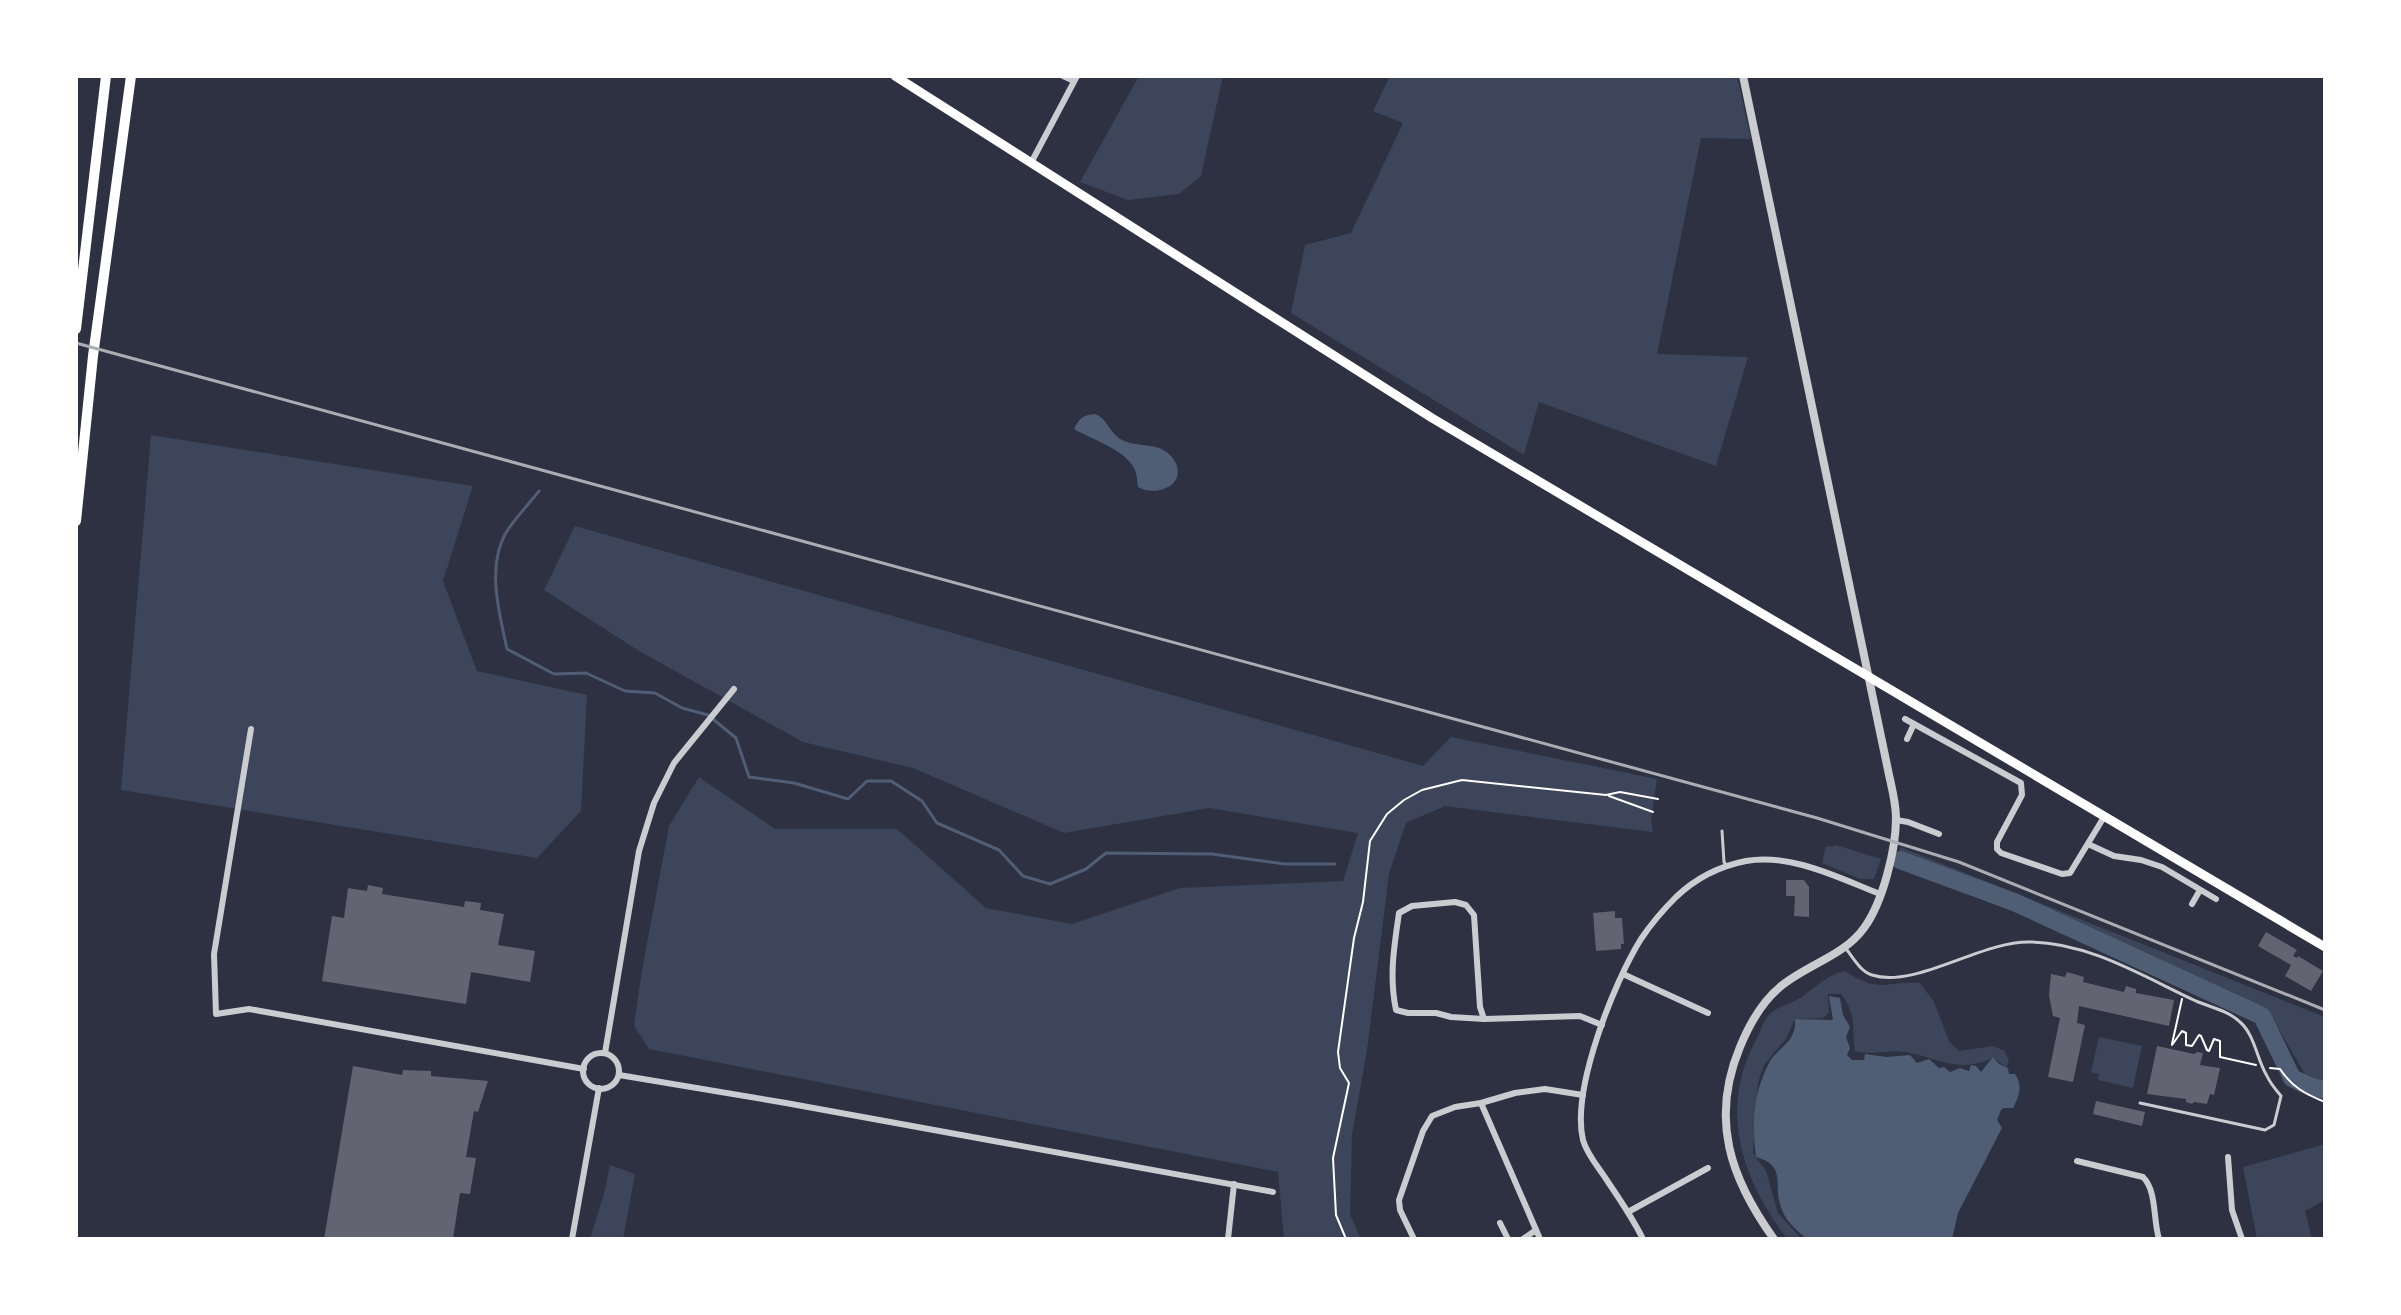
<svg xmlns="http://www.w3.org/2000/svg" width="2401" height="1315" viewBox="0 0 2401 1315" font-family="'Sofia Sans Condensed',sans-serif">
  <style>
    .green { fill: #3c4559 }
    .water { fill: #4f5d75 }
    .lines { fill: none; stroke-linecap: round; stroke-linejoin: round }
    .stream { stroke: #4f5d75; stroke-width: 3 }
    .river { stroke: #4f5d75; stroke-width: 18 }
    .building { fill: #626471 }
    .path { stroke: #fff; stroke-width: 2 }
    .service { stroke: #caccd0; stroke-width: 3 }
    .minor { stroke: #caccd0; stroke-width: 6 }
    .tertiary { stroke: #caccd0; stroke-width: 8 }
    .secondary { stroke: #fff; stroke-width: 9 }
    .trunk { stroke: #fff; stroke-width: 10 }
    .rail { stroke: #abadb3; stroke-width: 3 }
  </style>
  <rect width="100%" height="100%" fill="#2d3142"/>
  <g class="green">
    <polygon points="1139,76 1223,76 1201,176 1179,194 1128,200 1080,182"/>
    <polygon points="1390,76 1737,76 1751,139 1701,138 1657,354 1748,357 1716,466 1539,402 1524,455 1291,313 1305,245 1351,233 1403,123 1373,111"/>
    <polygon points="151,435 473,486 443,581 477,671 587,695 581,811 537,858 121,790"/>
    <polygon points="575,526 1423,766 1451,737 1657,779 1651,819 1653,832 1445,806 1406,823 1389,874 1367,1050 1352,1135 1350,1215 1361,1239 1284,1239 1278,1172 649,1049 634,1026 642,970 669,826 699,777 775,829 897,829 986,908 1072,924 1180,888 1343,881 1358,833 1210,808 1064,833 913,768 803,742 639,651 544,590"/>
    <polygon points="1836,845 1881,859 1874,879 1860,879 1822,863 1826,846 1830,847"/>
    <polygon points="1900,847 2325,1017 2325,1085 2306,1076 2270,1014 1897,865"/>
    <path d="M 1845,971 C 1880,994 1884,981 1920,983 L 1934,1002 L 1949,1041 L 1959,1051 L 1993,1046 L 2005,1051 L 2009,1062 L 2006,1067 L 1993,1058 C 1957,1074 1940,1058 1906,1052 C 1888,1049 1871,1056 1855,1051 C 1851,1026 1858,1017 1841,994 L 1828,994 L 1829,1013 L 1823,1018 L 1795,1019 L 1786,1039 L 1764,1065 L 1758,1083 L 1753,1153 L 1766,1171 L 1778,1213 L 1802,1239 L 1787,1239 C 1742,1179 1718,1110 1756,1040 C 1760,1032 1764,1019 1771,1013 C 1780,1005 1794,1003 1803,996 C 1817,986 1828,974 1845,971 Z"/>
    <polygon points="2099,1037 2142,1046 2133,1088 2098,1080 2099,1074 2091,1072"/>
    <polygon points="2325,1144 2325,1200 2305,1211 2312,1239 2257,1239 2243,1167"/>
    <polygon points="610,1165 635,1174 623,1239 590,1239 605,1190"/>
  </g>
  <g class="water">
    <path d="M 1095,414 C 1108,419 1110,434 1122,440 C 1140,449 1161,440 1174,460 C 1189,484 1157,498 1138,487 C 1137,480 1137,473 1134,468 C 1124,449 1091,439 1074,429 C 1079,418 1083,415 1095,414 Z"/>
    <path d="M 1829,996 L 1840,998 L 1843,1015 L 1850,1027 L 1846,1037 L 1850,1048 L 1847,1055 L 1852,1060 L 1864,1060 L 1865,1054 L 1886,1057 L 1910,1055 L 1917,1063 L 1929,1059 L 1939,1068 L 1944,1067 L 1950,1072 L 1960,1068 L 1969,1071 L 1971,1065 L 1976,1066 L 1981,1072 L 1993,1057 L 1999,1064 L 2008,1068 L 2009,1074 L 2015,1074 C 2023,1086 2019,1096 2013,1108 L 2004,1108 L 2001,1110 L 1997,1120 L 2002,1128 L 1958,1213 L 1952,1239 L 1807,1239 C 1795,1229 1784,1220 1780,1204 C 1774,1184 1786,1165 1756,1157 C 1752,1124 1753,1095 1768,1065 C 1776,1047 1797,1044 1795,1019 L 1833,1020 Z"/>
  </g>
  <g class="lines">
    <path class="stream" d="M 539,491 C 529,504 516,517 507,531 C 486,565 499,612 507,649 L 554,674 L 586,673 L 625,691 L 655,693 L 682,708 L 708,715 L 736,738 L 749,777 L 794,783 L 848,799 L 867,781 L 891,781 L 922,801 L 937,823 L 999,850 L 1023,876 L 1050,884 L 1086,869 L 1106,853 L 1212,854 L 1285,864 L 1335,864"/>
    <polyline class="river" points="1900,860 2014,902 2262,1016 2292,1078 2311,1087 2325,1090"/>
  </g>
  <g class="building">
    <polygon points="1786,880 1804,880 1809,887 1809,917 1794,916 1795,896 1786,896"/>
    <polygon points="368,885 383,888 382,894 464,907 465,901 481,903 480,910 504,914 498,945 535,951 530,982 471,972 466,1004 322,981 332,916 344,918 348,888 367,891"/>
    <polygon points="1615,911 1615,918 1622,918 1624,944 1621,944 1621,949 1596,951 1593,913"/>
    <polygon points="2266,932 2297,950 2293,956 2297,958 2298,956 2323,971 2311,991 2285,976 2291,965 2258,946"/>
    <polygon points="2067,972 2084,977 2083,982 2124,992 2126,986 2136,989 2136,993 2174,1000 2169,1026 2079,1006 2077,1023 2085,1025 2073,1082 2048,1077 2060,1018 2053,1016 2049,995 2051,974 2065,977"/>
    <polygon points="2157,1046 2194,1054 2197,1052 2203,1053 2200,1065 2220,1068 2214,1095 2210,1094 2207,1104 2194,1102 2192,1104 2186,1102 2186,1099 2147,1094"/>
    <polygon points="353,1066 402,1075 403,1070 431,1071 431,1076 488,1081 478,1112 474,1111 466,1157 476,1158 470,1194 460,1193 453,1239 324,1239"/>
    <polygon points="2096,1101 2145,1112 2142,1126 2093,1114"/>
  </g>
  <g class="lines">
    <g class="path">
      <polyline points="1609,796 1653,812"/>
      <polyline points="2172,1044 2182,999"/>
      <polyline points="2172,1045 2182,1031 2186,1033 2186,1045 2192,1046 2199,1035 2201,1036 2207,1050 2209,1051 2214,1039 2220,1041 2220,1057 2256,1065"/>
      <path d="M 2270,1068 L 2280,1069 C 2292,1087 2305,1094 2325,1102"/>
      <polyline points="1346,1239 1336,1215 1333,1158 1349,1083 1340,1068 1338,1052 1354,938 1363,902 1370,841 1387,814 1404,800 1422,790 1462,780 1606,795 1620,792 1658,799"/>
    </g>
    <g class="service">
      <polyline points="1722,831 1724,862 1727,866"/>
      <path d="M 1847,950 C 1854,959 1861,972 1872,975 C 1916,989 1982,940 2031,942 C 2090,943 2144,977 2196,1001 C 2210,1007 2229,1011 2240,1022 C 2255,1035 2257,1060 2267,1076 C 2270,1083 2276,1090 2281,1096 L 2274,1125 L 2265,1130 L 2140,1103"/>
    </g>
    <g class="minor">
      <polyline points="1063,76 1074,81"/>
      <polyline points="1031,163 1077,76"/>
      <polyline points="1905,719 2021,783 2022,795 1997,842 1997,849 2001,853 2062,874 2070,873 2104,817"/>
      <polyline points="251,729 214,954 216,1014 249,1009 584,1069"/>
      <polyline points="1907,739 1914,724"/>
      <polyline points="1896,820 1908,822 1939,834"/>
      <polyline points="2088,844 2114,856 2141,860 2162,867 2216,899"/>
      <polyline points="2192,904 2200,890"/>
      <polyline points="1623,974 1708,1013"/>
      <path d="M 1484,1019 L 1480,1007 L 1474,915 L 1466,905 L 1455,902 L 1412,906 L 1399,913 C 1394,947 1389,977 1396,1010 L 1408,1013 L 1436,1013 L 1451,1017 L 1484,1019 L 1580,1016 L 1602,1025"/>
      <polyline points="605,1053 639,851 654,803 674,763 734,689"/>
      <circle cx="601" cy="1071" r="18"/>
      <polyline points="619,1075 786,1103 1273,1192"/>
      <polyline points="1481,1103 1540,1239"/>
      <polyline points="2228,1157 2232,1210 2242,1239"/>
      <path d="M 2077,1161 L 2143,1177 C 2157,1191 2153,1220 2159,1239"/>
      <polyline points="1628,1212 1708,1168"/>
      <polyline points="1500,1223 1508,1239"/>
      <polyline points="572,1239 599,1088"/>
      <polyline points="1228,1239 1234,1184"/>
      <polyline points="1414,1239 1400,1210 1399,1200 1423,1131 1432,1116 1455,1107 1481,1103 1515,1093 1545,1089 1583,1095"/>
      <polyline points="1523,1239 1536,1230"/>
      <path d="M 1643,1239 C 1633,1219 1621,1201 1608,1182 C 1600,1169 1587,1155 1583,1140 C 1571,1090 1614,982 1641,939 C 1651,924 1664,909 1676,897 C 1695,879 1720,866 1746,861 C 1791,853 1839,878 1880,894"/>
    </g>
    <path class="tertiary" d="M 1743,76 L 1888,770 C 1891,785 1896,802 1896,818 C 1896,849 1883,902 1864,928 C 1844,956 1806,965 1780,987 C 1762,1002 1749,1025 1740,1047 C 1710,1119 1730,1178 1774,1239"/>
    <polyline class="secondary" points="895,76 1432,418 2325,947"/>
    <g class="trunk">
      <polyline points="76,329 106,76"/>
      <polyline points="76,521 93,356 131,76"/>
    </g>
    <polyline class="rail" points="76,343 1817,818 1959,862 2325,1010"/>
  </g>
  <rect width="2401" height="1315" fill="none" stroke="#ffffff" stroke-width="156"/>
</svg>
